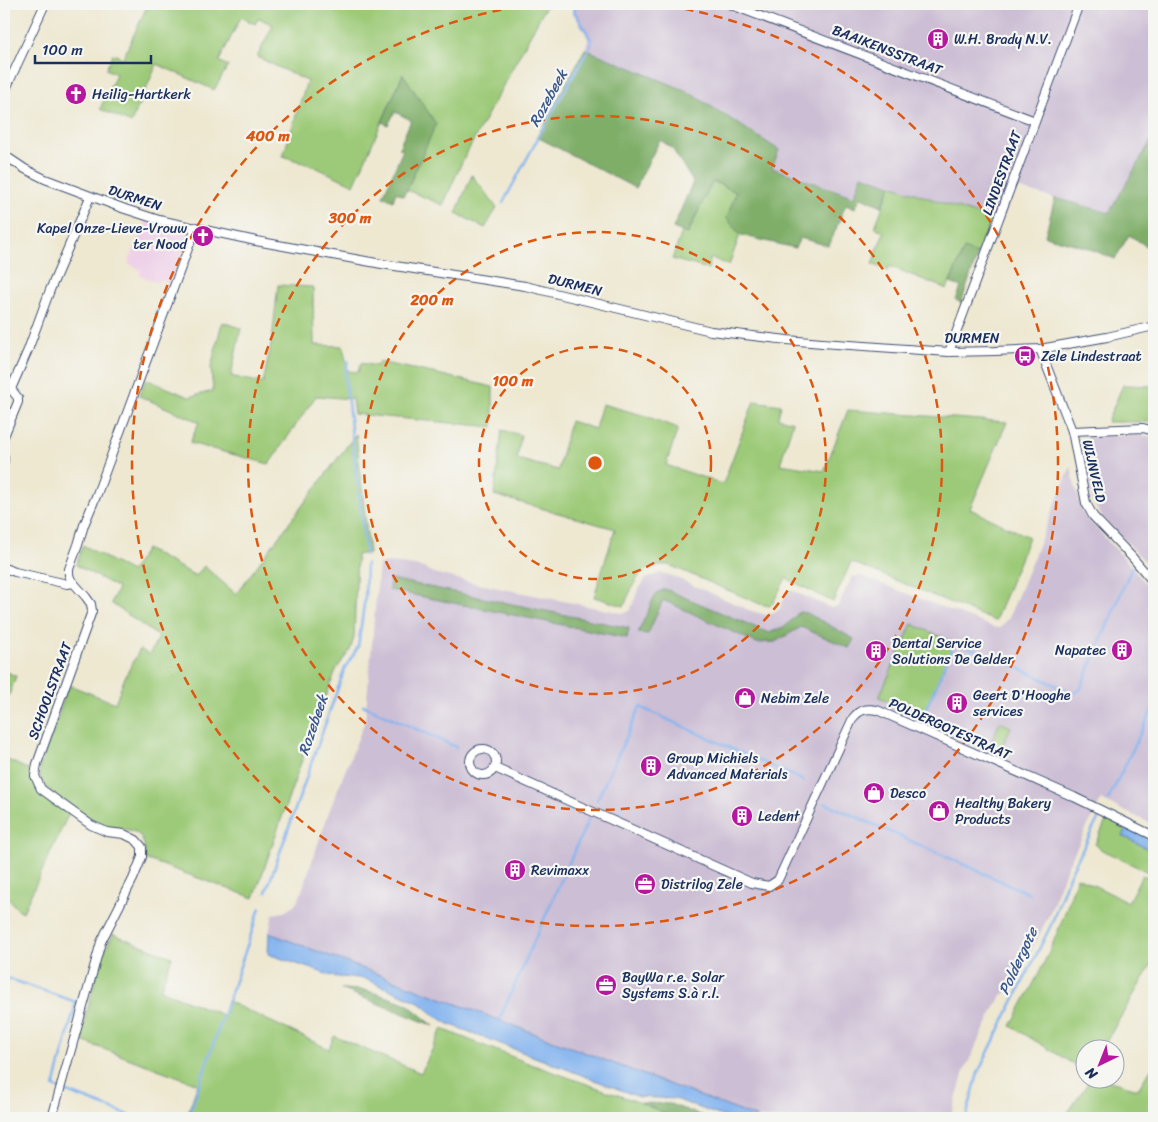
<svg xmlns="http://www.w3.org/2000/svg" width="1158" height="1122" viewBox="0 0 1158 1122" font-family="Sriracha,sans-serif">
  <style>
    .built { fill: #eed0e8 }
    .industrial { fill: #ccbed4 }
    .green { fill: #9dca78; stroke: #5c7c6b }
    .forest { fill: #7eae68; stroke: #4c6e63 }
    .water { fill: #84b4ef; stroke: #5072a6 }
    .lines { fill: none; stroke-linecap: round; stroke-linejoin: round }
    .stream { stroke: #84b4ef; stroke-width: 2.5 }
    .minor-casing { stroke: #3b4b6f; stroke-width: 10 }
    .minor { stroke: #fff; stroke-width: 8 }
    .ring { fill: none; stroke: #de5710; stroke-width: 2.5; stroke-dasharray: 9 6 }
    .labels { text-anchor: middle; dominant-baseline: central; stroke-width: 4.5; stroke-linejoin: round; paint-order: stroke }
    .poi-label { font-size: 14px; fill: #1b2f5e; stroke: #f6f6f2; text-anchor: start }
    .street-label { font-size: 14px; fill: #1b2f5e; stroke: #f6f6f2 }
    .water-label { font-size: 15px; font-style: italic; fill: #3a578a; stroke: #f6f6f2 }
    .centre { fill: #de5710; stroke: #f6f6f2; stroke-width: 2.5 }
    .ring-label { font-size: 15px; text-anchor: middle; font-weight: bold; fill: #de5710; stroke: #f6f6f2; stroke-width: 4.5; stroke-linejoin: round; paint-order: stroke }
  </style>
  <rect width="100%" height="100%" fill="#f6f6f2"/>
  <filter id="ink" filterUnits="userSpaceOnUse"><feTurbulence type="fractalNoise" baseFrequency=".02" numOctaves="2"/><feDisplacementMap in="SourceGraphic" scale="10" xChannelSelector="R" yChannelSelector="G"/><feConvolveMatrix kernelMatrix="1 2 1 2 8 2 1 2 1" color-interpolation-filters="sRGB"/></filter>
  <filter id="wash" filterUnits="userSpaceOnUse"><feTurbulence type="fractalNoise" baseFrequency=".0096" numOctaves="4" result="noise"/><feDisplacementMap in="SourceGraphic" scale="20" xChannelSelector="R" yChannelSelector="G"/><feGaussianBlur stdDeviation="1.12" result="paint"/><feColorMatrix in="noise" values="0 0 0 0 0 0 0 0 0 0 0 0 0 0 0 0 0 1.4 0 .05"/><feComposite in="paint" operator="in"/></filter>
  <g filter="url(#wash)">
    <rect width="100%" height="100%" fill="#eee8d1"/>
    <polygon class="built" points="145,221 190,233 170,284 160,279 158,283 139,275 141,270 128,264"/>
    <g class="industrial">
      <polygon points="574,4 1154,4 1154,140 1151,140 1109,213 1016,188 1001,223 862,175 854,197 772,168 687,91 585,49 588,40 585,32 572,11"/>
      <polygon points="1137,435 1154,437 1154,571 1101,515 1096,507 1092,499 1083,442 1087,437"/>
      <polygon points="1071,466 1075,486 1084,515 1132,567 1154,594 1154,825 1101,800 1068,865 1048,917 1015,983 999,999 964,1071 951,1118 758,1118 269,933 273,914 284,912 294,906 299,899 330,809 365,721 379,564 394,563 421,567 437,574 479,584 622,613 630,611 638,590 646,579 659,573 670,575 749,610 766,615 779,610 786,595 791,590 831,608 838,606 852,577 862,576 993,627 1000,628 1008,619"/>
    </g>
    <g class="green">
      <polygon points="148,4 547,4 462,162 443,205 407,190 435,124 403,74 354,185 315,167 283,156 307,81 257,57 273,25 259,18 255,24 241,17 219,61 228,66 214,90 157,64 131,123 100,109 116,74 106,69 113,54 123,58"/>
      <polygon points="472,175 497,208 485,228 456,213"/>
      <polygon points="712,181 736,192 727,218 740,235 729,265 711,258 708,269 672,259 682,232 688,234"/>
      <polygon points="891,185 992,220 978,254 964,249 947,289 889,266 888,271 872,264 884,232 875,227"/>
      <polygon points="278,285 313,287 314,345 343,346 348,371 358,372 361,363 377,366 379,362 433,373 493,387 493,427 354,414 352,399 316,396 269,464 190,443 199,422 139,396 146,379 189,397 213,391 211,368 222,322 241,328 231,376 239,378 263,383 272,340"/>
      <polygon points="1123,385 1154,386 1154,422 1107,422"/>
      <path d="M 754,401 L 781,405 L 778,418 L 793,422 L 780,464 L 824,471 L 848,410 L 1007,422 L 970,509 L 1029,537 L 995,621 L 851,562 L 833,602 L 786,578 L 773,603 L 770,606 L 760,604 L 669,565 C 638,564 635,582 624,606 L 594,597 L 615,529 L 494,495 L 502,430 L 521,435 L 517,459 L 558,470 L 570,421 L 595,429 L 602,404 L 646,416 L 678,428 L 666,465 L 723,484 Z"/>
      <path d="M 356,434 L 369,553 L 357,555 L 354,638 L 350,650 L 336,670 L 299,768 L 254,898 L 145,859 C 145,850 145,841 138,834 C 131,828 114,829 105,826 C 92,821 48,793 42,782 C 39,777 39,772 40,767 L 69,685 L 115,703 L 125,677 L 140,649 L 149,655 L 159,637 L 111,603 L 118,588 L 76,565 L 83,545 L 131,572 L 146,549 L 196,576 L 204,566 L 236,594 Z"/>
      <polygon points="912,624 955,643 923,716 879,697"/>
      <polygon points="4,671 16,676 4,709"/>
      <polygon points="1000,722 1011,727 1001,748 991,743"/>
      <path d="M 4,758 L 31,771 C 29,790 55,803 69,813 L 23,912 L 16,908 L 4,892 Z"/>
      <polygon points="1107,819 1127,828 1123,836 1154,852 1154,875 1102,850 1095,844"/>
      <path d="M 1142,875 L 1154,881 L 1154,960 L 1102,1049 L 1086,1050 L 1085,1071 L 1011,1026 C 1028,994 1046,962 1059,928 C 1066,911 1071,894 1077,877 L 1128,902 Z"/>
      <polygon points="113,934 172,957 160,990 223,1015 227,1001 329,1049 334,1036 421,1073 442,1029 533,1065 641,1103 676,1118 186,1118 198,1084 79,1040 102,956"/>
      <polygon points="1154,1064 1154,1118 1064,1118 1090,1080 1106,1080 1138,1089"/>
    </g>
    <g class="forest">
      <polygon points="585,49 687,91 779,150 772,168 854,197 862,175 891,185 882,206 861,197 855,208 846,204 829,246 800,238 795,248 740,235 727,218 736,192 713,181 687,234 673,228 693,182 672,148 660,140 635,188 537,137"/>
      <polygon points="403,74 436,124 407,190 403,196 396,192 393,201 383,196 403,150 399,148 411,120 395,112 388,125 382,122"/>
      <polygon points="1152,139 1154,140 1154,251 1129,235 1115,259 1085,247 1045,236 1055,198 1109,213"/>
      <polygon points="964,249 978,254 961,303 956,300 961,287 950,283"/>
      <polygon points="390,579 629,628 627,638 389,590"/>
      <polygon points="665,589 769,633 786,626 799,612 807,613 854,639 849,648 801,627 775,642 757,643 663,600 648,634 638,633 656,593"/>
      <polygon points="341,989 365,990 406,1003 434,1026"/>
      <polygon points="641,1103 670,1104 708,1118 676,1118"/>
    </g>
    <g class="water">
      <polygon points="1127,828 1154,842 1154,852 1123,836"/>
      <polygon points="269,933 758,1118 727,1118 675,1099 639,1097 449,1024 436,1016 419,1002 363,978 335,977 268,954"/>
    </g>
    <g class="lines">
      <g class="stream">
        <polyline points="503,203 545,125 591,45 591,39 574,11 577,4"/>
        <polyline points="348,361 345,377 366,555"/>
        <polyline points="363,705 456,747"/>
        <polyline points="923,716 953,646 959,644 1000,659 1072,693 1080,690 1132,567"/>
        <polyline points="597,800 640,707 804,781"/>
        <polyline points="1108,800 1154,706"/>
        <polyline points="825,803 1030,894"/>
        <polyline points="266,892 345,668 358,647 365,598 366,564"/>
        <polyline points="4,977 76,1002 54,1087 136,1118"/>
        <polyline points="499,1020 589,818"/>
        <polyline points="188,1118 260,908"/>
        <polyline points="966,1118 978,1073 1051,925 1068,878 1099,817"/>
      </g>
    </g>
  </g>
  <g filter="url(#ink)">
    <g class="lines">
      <g class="minor-casing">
        <g id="minor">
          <polyline points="729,4 1035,121"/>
          <polyline points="4,93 45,4"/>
          <polyline points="4,155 25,169 45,179 125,209 159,220 256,241 382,264 525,286 711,331 787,340 822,343 949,352 995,351 1040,349 1107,337 1154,326"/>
          <polyline points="1040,349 1072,431 1086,503 1093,516 1132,557 1154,583"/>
          <polyline points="949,352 1079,4"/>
          <polyline points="1072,431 1143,428 1154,431"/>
          <polyline points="4,436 18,402 18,398 11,389 28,350 50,290 90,197"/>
          <polyline points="4,457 4,461"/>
          <polyline points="4,568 15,572 67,584 74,583"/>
          <circle cx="483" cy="762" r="13"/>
          <path d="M 495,768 L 752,883 L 769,886 L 778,880 L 853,718 C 860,709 867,708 877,710 L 1074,797 L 1154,836"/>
          <polyline points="52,1118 101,942 133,879 142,857 142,847 136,840 124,834 107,832 91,825 41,789 35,776 37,764 92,611 91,604 86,597 71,580 69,575 69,569 78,545 84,525 97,494 196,227"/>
        </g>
      </g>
      <use href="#minor" class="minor"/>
    </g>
  </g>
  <g class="ring">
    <circle cx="595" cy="463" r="116"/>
    <circle cx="595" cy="463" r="231"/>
    <circle cx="595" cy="463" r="347"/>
    <path d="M655 4A463 463 0 1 1 535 4"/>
  </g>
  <defs>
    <g id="building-disc" transform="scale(1.125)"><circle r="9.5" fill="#b5179e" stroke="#f6f6f2"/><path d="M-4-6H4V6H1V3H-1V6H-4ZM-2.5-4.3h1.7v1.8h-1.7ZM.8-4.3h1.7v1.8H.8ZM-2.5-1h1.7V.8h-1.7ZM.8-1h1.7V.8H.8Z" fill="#fff"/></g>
    <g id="church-disc" transform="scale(1.125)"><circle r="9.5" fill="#b5179e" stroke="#f6f6f2"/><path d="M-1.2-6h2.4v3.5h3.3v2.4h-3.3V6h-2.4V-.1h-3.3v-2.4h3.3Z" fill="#fff"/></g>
    <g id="bus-disc" transform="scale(1.125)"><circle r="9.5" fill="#b5179e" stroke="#f6f6f2"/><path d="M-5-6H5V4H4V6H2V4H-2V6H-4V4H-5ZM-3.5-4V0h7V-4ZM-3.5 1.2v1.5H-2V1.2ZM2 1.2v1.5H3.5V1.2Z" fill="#fff"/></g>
    <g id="shop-disc" transform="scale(1.125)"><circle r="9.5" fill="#b5179e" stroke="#f6f6f2"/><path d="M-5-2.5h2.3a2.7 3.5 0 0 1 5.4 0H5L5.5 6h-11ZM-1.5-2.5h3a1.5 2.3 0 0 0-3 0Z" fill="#fff"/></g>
    <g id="office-disc" transform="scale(1.125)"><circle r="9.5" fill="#b5179e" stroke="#f6f6f2"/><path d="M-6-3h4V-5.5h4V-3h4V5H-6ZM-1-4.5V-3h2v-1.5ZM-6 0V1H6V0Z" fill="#fff"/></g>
  </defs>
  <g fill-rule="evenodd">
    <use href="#building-disc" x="938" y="39"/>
    <use href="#church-disc" x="76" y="94"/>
    <use href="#church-disc" x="203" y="236"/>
    <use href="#bus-disc" x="1025" y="356"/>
    <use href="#building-disc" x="1122" y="650"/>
    <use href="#building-disc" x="876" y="651"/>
    <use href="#shop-disc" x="745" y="698"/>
    <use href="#building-disc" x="957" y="703"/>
    <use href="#building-disc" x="651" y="766"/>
    <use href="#shop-disc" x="874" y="793"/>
    <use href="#shop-disc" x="939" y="811"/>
    <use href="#building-disc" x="742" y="816"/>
    <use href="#building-disc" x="515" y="870"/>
    <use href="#office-disc" x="645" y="884"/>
    <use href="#office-disc" x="606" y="985"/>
  </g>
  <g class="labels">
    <g class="poi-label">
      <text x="954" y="39">W.H. Brady N.V.</text>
      <text x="92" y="94">Heilig-Hartkerk</text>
      <text x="187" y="228" text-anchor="end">Kapel Onze-Lieve-Vrouw<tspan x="187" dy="16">ter Nood</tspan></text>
      <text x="1041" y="356">Zele Lindestraat</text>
      <text x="892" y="643">Dental Service<tspan x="892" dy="16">Solutions De Gelder</tspan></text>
      <text x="1106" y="650" text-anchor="end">Napatec</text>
      <text x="973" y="695">Geert D'Hooghe<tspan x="973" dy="16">services</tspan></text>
      <text x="761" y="698">Nebim Zele</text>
      <text x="667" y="758">Group Michiels<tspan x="667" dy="16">Advanced Materials</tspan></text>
      <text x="890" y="793">Desco</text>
      <text x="955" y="803">Healthy Bakery<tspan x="955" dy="16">Products</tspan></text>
      <text x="758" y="816">Ledent</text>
      <text x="531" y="870">Revimaxx</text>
      <text x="661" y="884">Distrilog Zele</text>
      <text x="622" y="977">BayWa r.e. Solar<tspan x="622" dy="16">Systems S.à r.l.</tspan></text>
    </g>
    <g class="street-label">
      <text transform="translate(887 50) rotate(21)">BAAIKENSSTRAAT</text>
      <text transform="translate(1002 173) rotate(-70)">LINDESTRAAT</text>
      <text transform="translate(135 198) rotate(18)">DURMEN</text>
      <text transform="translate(575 285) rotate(14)">DURMEN</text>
      <text x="972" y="338">DURMEN</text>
      <text transform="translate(1094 471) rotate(77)">WIJNVELD</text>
      <text transform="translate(50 691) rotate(-70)">SCHOOLSTRAAT</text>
      <text transform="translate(950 729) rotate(24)">POLDERGOTESTRAAT</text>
    </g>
    <g class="water-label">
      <text transform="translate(548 98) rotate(-61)">Rozebeek</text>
      <text transform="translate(313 725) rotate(-71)">Rozebeek</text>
      <text transform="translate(1018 961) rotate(-65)">Poldergote</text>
    </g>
  </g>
  <circle cx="595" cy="463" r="8" class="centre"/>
  <g class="ring-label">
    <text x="268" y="141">400 m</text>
    <text x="350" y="223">300 m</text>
    <text x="432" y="305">200 m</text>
    <text x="513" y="386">100 m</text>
  </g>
  <rect width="1158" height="1122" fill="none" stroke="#f6f6f2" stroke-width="20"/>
  <g transform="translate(1100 1064) rotate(223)"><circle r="24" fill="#f6f6f2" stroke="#9ea6b7"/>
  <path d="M0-4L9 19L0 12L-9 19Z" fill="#b5179e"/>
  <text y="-8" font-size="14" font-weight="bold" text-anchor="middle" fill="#1b2f5e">N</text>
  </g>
  <path d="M35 55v8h116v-8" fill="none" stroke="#1b2f5e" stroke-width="2.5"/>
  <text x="42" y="55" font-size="15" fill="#1b2f5e" stroke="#f6f6f2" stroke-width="4" paint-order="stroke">100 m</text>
</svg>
